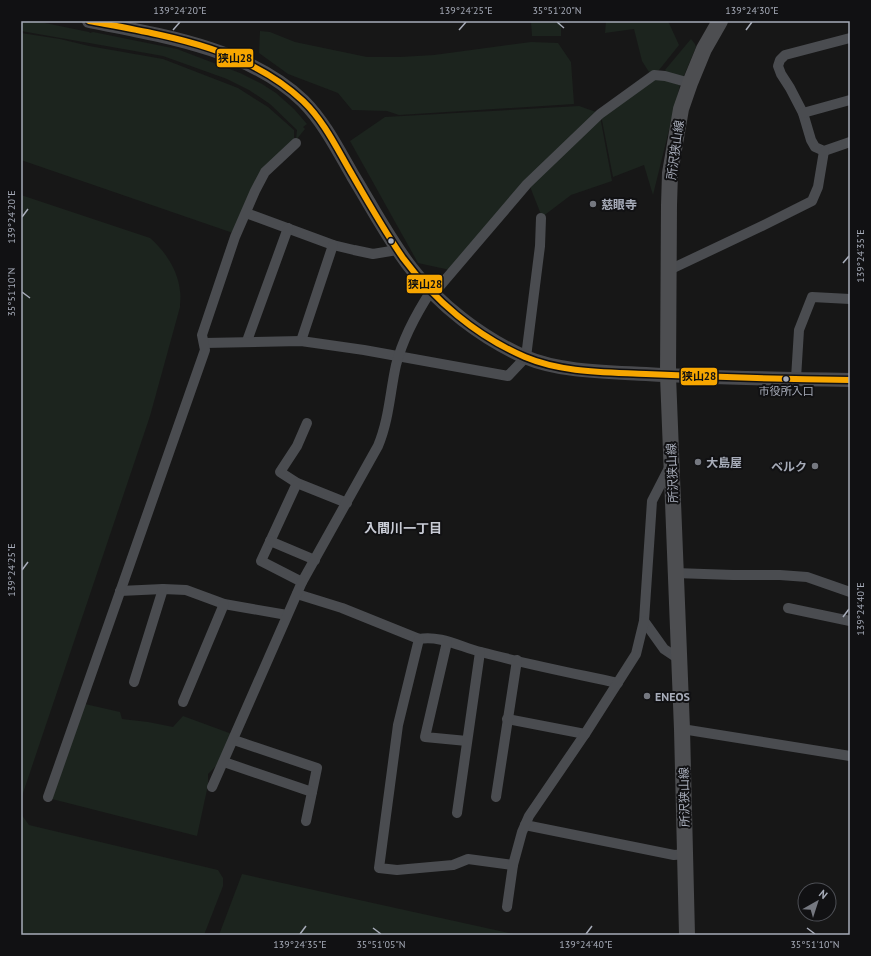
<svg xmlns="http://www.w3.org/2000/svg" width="871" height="956" viewBox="0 0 871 956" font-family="'PT Sans','Noto Sans JP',sans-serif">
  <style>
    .green { fill: #1c241e }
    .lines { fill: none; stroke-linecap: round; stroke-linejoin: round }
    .street { stroke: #4a4c50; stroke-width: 10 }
    .secondary { stroke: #494a4e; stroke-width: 14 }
    .primary { stroke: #4d4e51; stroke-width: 16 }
    .bus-1-casing { stroke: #111113; stroke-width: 9 }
    .bus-1 { stroke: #f7a600; stroke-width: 6 }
    .ticks { fill: none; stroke: #a7acb9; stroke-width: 1.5 }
    .poi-dot { fill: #757880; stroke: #111113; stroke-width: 1.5 }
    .bus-dot { fill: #a7acb9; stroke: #111113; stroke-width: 1.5 }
    .labels { text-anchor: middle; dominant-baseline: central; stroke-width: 4; stroke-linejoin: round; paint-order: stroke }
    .bus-label { font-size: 11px; fill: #a7acb9; stroke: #111113 }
    .street-label { font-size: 12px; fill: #a7acb9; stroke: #111113 }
    .poi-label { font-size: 12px; font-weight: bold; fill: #a7acb9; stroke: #111113; text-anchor: start }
    .neighbourhood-label { font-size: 13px; font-weight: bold; fill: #c8cbd5; stroke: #111113 }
    .line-badge { stroke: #111113; stroke-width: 1.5 }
    .pale-badge-label { font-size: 11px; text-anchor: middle; font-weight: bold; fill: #111 }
    .neatline { fill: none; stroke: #a7acb9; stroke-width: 1.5 }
    .ticks-label { font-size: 10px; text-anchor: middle; fill: #a7acb9 }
  </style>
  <rect width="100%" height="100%" fill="#171717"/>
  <g class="green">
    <polygon points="21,21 35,21 89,32 90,33 93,32 177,49 240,73 262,84 276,93 294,109 307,124 303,127 305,129 296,140 297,130 270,104 249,90 227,79 163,56 21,31"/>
    <polygon points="531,21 561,21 561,36 532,36"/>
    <polygon points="606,21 668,21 679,45 659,70 649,72 642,61 634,29 605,33"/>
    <polygon points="260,31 270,32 295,42 367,57 400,57 434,55 531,42 558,43 571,62 574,104 399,115 387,111 352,110 338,93 288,74 259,53"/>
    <polygon points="21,33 60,39 89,46 163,59 238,88 268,107 294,130 294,139 265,166 233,233 21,160"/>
    <polygon points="691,39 695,44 696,47 683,78 667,73 665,70"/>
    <polygon points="655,77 680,85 653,195 644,165 613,177 601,115"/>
    <polygon points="579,106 599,113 450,270 418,263 350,141 385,117"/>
    <polygon points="600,116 612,181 571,195 542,217 529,184"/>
    <path d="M 21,195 L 150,238 C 165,251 178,270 180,291 C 181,296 180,302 180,307 L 150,416 L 22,796 L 21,814 L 29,825 L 218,870 L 223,878 L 223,886 L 204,935 L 21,935 Z"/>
    <polygon points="85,704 120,712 122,719 148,722 173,727 183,716 232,734 216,766 208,774 208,785 197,836 52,799"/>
    <polygon points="242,874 518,935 219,935"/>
  </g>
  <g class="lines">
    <g class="street">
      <polyline points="850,38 785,55 780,60 778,66 781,74 790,88 803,113 811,140 815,147 824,151 850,142"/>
      <polyline points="803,113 850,100"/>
      <polyline points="246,213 333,245 354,250 373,254 397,250"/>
      <polyline points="669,270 762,226 812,201 818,187 824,151"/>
      <polyline points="434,293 527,184 600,114 654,75 665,76 690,83"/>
      <polyline points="247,341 288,228"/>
      <polyline points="301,341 333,245"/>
      <polyline points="204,343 301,341 364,350 508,376 526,357 540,246 541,218"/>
      <polyline points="796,378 799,330 812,297 850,299"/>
      <polyline points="307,423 297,446 280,472 297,483 347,503"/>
      <polyline points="670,466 652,501 644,621 664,649 679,659"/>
      <polyline points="297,483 261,561 302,582"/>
      <polyline points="270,541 315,560"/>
      <polyline points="675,573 733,575 780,575 807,577 850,592"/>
      <polyline points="120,591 163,589 186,590 224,604 287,615"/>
      <path d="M 297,594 L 342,608 L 419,639 C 440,635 461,647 481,652 C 526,664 572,673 618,683"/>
      <polyline points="788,608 850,621"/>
      <polyline points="419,639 398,725 379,868 397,870 453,865 468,859 513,865"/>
      <polyline points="447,642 425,737 467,741"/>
      <polyline points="134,682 163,589"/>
      <polyline points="183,702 224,604"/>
      <polyline points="507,719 585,734"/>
      <polyline points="682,729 850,756"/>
      <polyline points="234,740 317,768 306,821"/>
      <polyline points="224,762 312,792"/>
      <path d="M 212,787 L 302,582 L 378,446 C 389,420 390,392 396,365 C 403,338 416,314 431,291"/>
      <polyline points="48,797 205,350 202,335 235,237 255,191 265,172 296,143"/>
      <polyline points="496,797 517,660"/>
      <polyline points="457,813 480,652"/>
      <polyline points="525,825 674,855 685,854"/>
      <polyline points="507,907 513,865 522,832 529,816 585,734 636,654 644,621"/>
    </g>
    <path class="secondary" d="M 89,21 C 160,35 248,48 303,101 C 324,122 338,150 353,176 C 372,207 389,240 411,268 C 439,305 482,338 525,357 C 560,372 608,372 646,374 C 714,378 782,379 850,380"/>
    <polyline class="primary" points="687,935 682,729 668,376 669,205 670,173 681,109 690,83 704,49 720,21"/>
    <g class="bus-1-casing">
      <path id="bus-1" d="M 89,21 C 163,35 246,47 303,101 C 325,122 338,151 353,176 C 369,204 385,232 403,258 C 434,300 476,336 525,357 C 563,373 606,372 646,374 C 714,377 782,379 850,380"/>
    </g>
    <use href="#bus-1" class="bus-1"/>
  </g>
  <path class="ticks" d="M 557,22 L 564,28M 173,30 L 180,22M 459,30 L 466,22M 746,30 L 752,22M 22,217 L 28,209M 843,263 L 849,256M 22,292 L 30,298M 22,570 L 28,562M 843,617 L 849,609M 373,928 L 381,934M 807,928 L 815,934M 300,934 L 306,926M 586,934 L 592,926"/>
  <g class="poi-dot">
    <circle cx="593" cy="204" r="4"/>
    <circle cx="698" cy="462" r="4"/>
    <circle cx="815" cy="466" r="4"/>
    <circle cx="647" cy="696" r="4"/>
  </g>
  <g class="bus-dot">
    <circle cx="391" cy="241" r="3.5"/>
    <circle cx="786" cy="379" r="3.5"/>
  </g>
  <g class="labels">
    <g class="bus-label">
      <text x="786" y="391">市役所入口</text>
    </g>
    <g class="street-label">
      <text transform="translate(675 150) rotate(-82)">所沢狭山線</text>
      <text transform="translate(672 473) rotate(-92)">所沢狭山線</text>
      <text transform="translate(684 797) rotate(-91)">所沢狭山線</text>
    </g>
    <g class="poi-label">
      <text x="601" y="204">慈眼寺</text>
      <text x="706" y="462">大島屋</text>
      <text x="807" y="466" text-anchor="end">ベルク</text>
      <text x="655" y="696">ENEOS</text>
    </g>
    <g class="neighbourhood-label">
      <text x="403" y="528">入間川一丁目</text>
    </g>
  </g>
  <g class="line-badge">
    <rect x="216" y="48" width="38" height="20" rx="4" fill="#f7a600"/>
    <rect x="406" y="274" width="37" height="20" rx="4" fill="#f7a600"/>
    <rect x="680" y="367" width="38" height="19" rx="4" fill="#f7a600"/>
  </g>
  <g class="pale-badge-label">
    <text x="235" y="62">狭山28</text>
    <text x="425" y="288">狭山28</text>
    <text x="699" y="380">狭山28</text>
  </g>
  <rect width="871" height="956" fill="none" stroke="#111113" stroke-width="44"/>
  <g transform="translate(817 902) rotate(39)"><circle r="19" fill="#111113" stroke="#4d4f55"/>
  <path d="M0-3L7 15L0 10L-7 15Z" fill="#757880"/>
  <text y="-6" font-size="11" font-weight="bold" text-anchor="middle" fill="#a7acb9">N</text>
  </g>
  <rect x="22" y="22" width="827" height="912" class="neatline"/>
  <g class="ticks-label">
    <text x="180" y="14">139°24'20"E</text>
    <text x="466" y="14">139°24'25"E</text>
    <text x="557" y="14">35°51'20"N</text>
    <text x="752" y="14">139°24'30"E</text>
    <text transform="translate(11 217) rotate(-90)" y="4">139°24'20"E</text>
    <text transform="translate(860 256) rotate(-90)" y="4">139°24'35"E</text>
    <text transform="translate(11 292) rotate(-90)" y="4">35°51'10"N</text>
    <text transform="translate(11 570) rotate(-90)" y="4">139°24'25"E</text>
    <text transform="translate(860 609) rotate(-90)" y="4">139°24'40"E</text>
    <text x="300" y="948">139°24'35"E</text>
    <text x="381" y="948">35°51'05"N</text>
    <text x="586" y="948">139°24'40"E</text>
    <text x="815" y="948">35°51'10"N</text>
  </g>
</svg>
